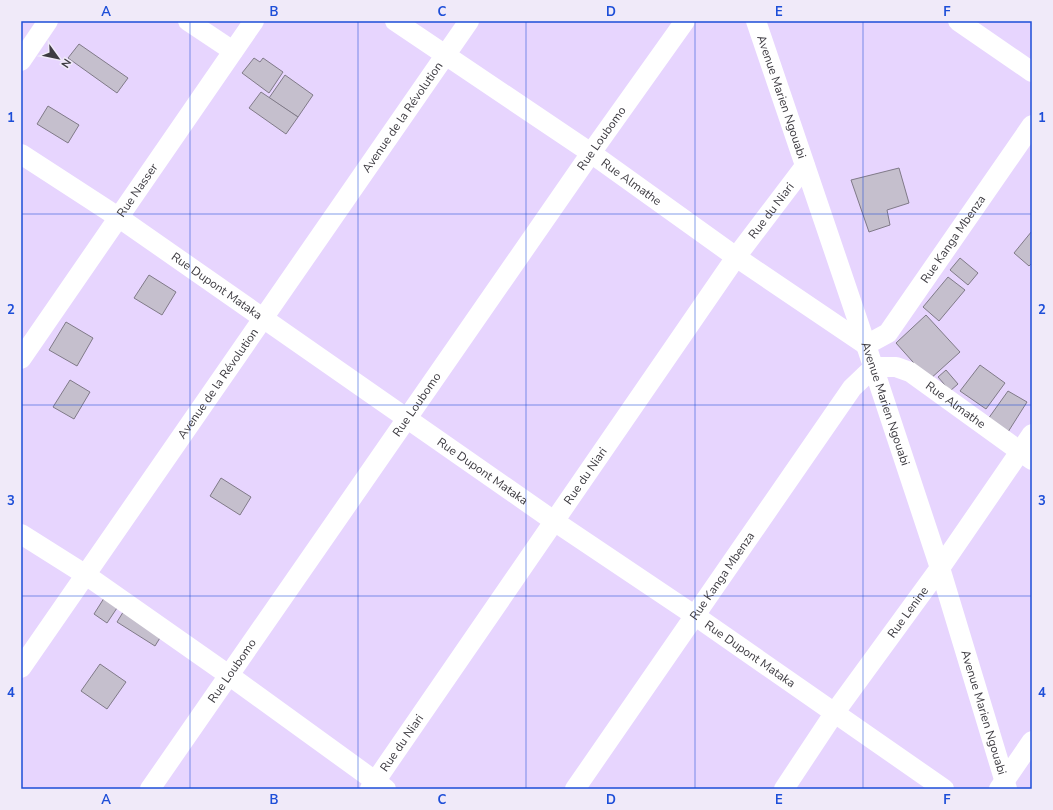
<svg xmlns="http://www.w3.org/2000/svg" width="1053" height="810" viewBox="0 0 1053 810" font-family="'Nunito Sans',sans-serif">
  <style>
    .green { fill: #e7d5fe }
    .building { fill: #c5bfcd; stroke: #807a88 }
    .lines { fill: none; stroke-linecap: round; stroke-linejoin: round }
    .minor { stroke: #fff; stroke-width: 20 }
    .grid { fill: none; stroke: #1d4ed8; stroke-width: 1; stroke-opacity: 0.55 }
    .labels { text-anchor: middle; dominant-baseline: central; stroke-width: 3; stroke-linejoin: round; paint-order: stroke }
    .street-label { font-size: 12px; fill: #3d3b41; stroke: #f0eaf9 }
    .neatline { fill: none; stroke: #1d4ed8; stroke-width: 1.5 }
    .grid-label { font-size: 13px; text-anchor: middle; font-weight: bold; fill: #1d4ed8 }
  </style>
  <rect width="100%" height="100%" fill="#f0eaf9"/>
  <rect class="green" x="21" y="21" width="1011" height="768"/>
  <g class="building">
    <polygon points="79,44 128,78 117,93 68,58"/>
    <polygon points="254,58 260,62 263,58 283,72 269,93 242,73"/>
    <polygon points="285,75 313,95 298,117 269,98"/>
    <polygon points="261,92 298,117 286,134 249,108"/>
    <polygon points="48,106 79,125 68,143 37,124"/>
    <polygon points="899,168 909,203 887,210 890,225 869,232 851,180"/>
    <polygon points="1032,231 1032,263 1029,266 1014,253"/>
    <polygon points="960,258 978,273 968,285 950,270"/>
    <polygon points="149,275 176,292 162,315 134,298"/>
    <polygon points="948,277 965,290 939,321 923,307"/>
    <polygon points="926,315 960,352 929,380 896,343"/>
    <polygon points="66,322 93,338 77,366 49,350"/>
    <polygon points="980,365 1005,383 986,409 960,391"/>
    <polygon points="946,370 958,384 950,391 938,377"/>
    <polygon points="70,380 90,392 74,419 53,407"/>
    <polygon points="1008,391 1027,402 1008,432 988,419"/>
    <polygon points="221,478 251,497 240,515 210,496"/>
    <polygon points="106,595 119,605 107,623 94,614"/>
    <polygon points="125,609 163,633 155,646 117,622"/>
    <polygon points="100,664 126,682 107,709 81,691"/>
  </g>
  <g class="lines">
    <g class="minor">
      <polyline points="188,21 233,51"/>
      <path id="s1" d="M 395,21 L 591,153 L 736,257 L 866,345 L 888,333 L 1032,125"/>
      <path id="s2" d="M 756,21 L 866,345 L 940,568 L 1007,789"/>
      <polyline points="958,21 1032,72"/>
      <polyline points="21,61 48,21"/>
      <path id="s3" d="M 21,154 L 118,217 L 554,521 L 694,615 L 944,789"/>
      <path id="s4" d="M 21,359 L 254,21"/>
      <polyline points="21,534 86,575 230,676 386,789"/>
      <path id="s5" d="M 21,668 L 469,21"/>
      <path id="s6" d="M 150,789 L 591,153 L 685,21"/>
      <path id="s7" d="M 370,789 L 736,257 L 805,166"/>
      <path id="s8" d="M 575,789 L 852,388 L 874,367 L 896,367 L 910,372 L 1032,460"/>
      <path id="s9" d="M 784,789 L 835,712 L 940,568 L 1032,434"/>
      <polyline points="999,789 1032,741"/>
    </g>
  </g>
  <path class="grid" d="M 190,21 L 190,789M 358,21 L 358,789M 526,21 L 526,789M 695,21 L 695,789M 863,21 L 863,789M 21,214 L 1032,214M 21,405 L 1032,405M 21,596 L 1032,596"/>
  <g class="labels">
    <g class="street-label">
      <text stroke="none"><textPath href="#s2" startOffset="80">Avenue Marien Ngouabi</textPath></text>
      <text stroke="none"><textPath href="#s5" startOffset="670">Avenue de la Révolution</textPath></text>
      <text stroke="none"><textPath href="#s6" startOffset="792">Rue Loubomo</textPath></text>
      <text stroke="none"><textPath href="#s1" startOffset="286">Rue Almathe</textPath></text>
      <text stroke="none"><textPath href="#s4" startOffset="205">Rue Nasser</textPath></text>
      <text stroke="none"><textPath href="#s7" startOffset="704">Rue du Niari</textPath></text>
      <text stroke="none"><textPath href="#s1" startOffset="711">Rue Kanga Mbenza</textPath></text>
      <text stroke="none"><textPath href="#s3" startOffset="236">Rue Dupont Mataka</textPath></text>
      <text stroke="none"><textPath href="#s5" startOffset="346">Avenue de la Révolution</textPath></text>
      <text stroke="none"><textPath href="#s2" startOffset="404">Avenue Marien Ngouabi</textPath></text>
      <text stroke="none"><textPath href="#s6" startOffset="468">Rue Loubomo</textPath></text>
      <text stroke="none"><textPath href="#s8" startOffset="611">Rue Almathe</textPath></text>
      <text stroke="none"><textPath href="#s3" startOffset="560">Rue Dupont Mataka</textPath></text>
      <text stroke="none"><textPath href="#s7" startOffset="380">Rue du Niari</textPath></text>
      <text stroke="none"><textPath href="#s8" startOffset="259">Rue Kanga Mbenza</textPath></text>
      <text stroke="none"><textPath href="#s9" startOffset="216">Rue Lenine</textPath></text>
      <text stroke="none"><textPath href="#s3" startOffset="884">Rue Dupont Mataka</textPath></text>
      <text stroke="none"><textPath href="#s6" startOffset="144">Rue Loubomo</textPath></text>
      <text stroke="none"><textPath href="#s2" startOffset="728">Avenue Marien Ngouabi</textPath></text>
      <text stroke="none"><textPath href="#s7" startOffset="56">Rue du Niari</textPath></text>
    </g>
  </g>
  <rect width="1053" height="810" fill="none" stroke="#f0eaf9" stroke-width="44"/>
  <g transform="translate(58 58) rotate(123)" stroke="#f0eaf9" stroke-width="3" paint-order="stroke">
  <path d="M0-3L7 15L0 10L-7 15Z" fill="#3d3b41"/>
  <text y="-6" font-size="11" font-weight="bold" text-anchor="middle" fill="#3d3b41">N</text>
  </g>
  <rect x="22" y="22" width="1009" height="766" class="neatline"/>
  <g class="grid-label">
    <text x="106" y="16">A</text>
    <text x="274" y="16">B</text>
    <text x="442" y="16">C</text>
    <text x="611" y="16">D</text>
    <text x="779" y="16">E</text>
    <text x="947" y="16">F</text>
    <text x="11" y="122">1</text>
    <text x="1042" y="122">1</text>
    <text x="11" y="314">2</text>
    <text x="1042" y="314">2</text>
    <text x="11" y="505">3</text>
    <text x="1042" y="505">3</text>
    <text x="11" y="697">4</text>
    <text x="1042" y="697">4</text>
    <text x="106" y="804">A</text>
    <text x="274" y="804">B</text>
    <text x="442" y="804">C</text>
    <text x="611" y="804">D</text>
    <text x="779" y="804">E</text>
    <text x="947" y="804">F</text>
  </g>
</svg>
